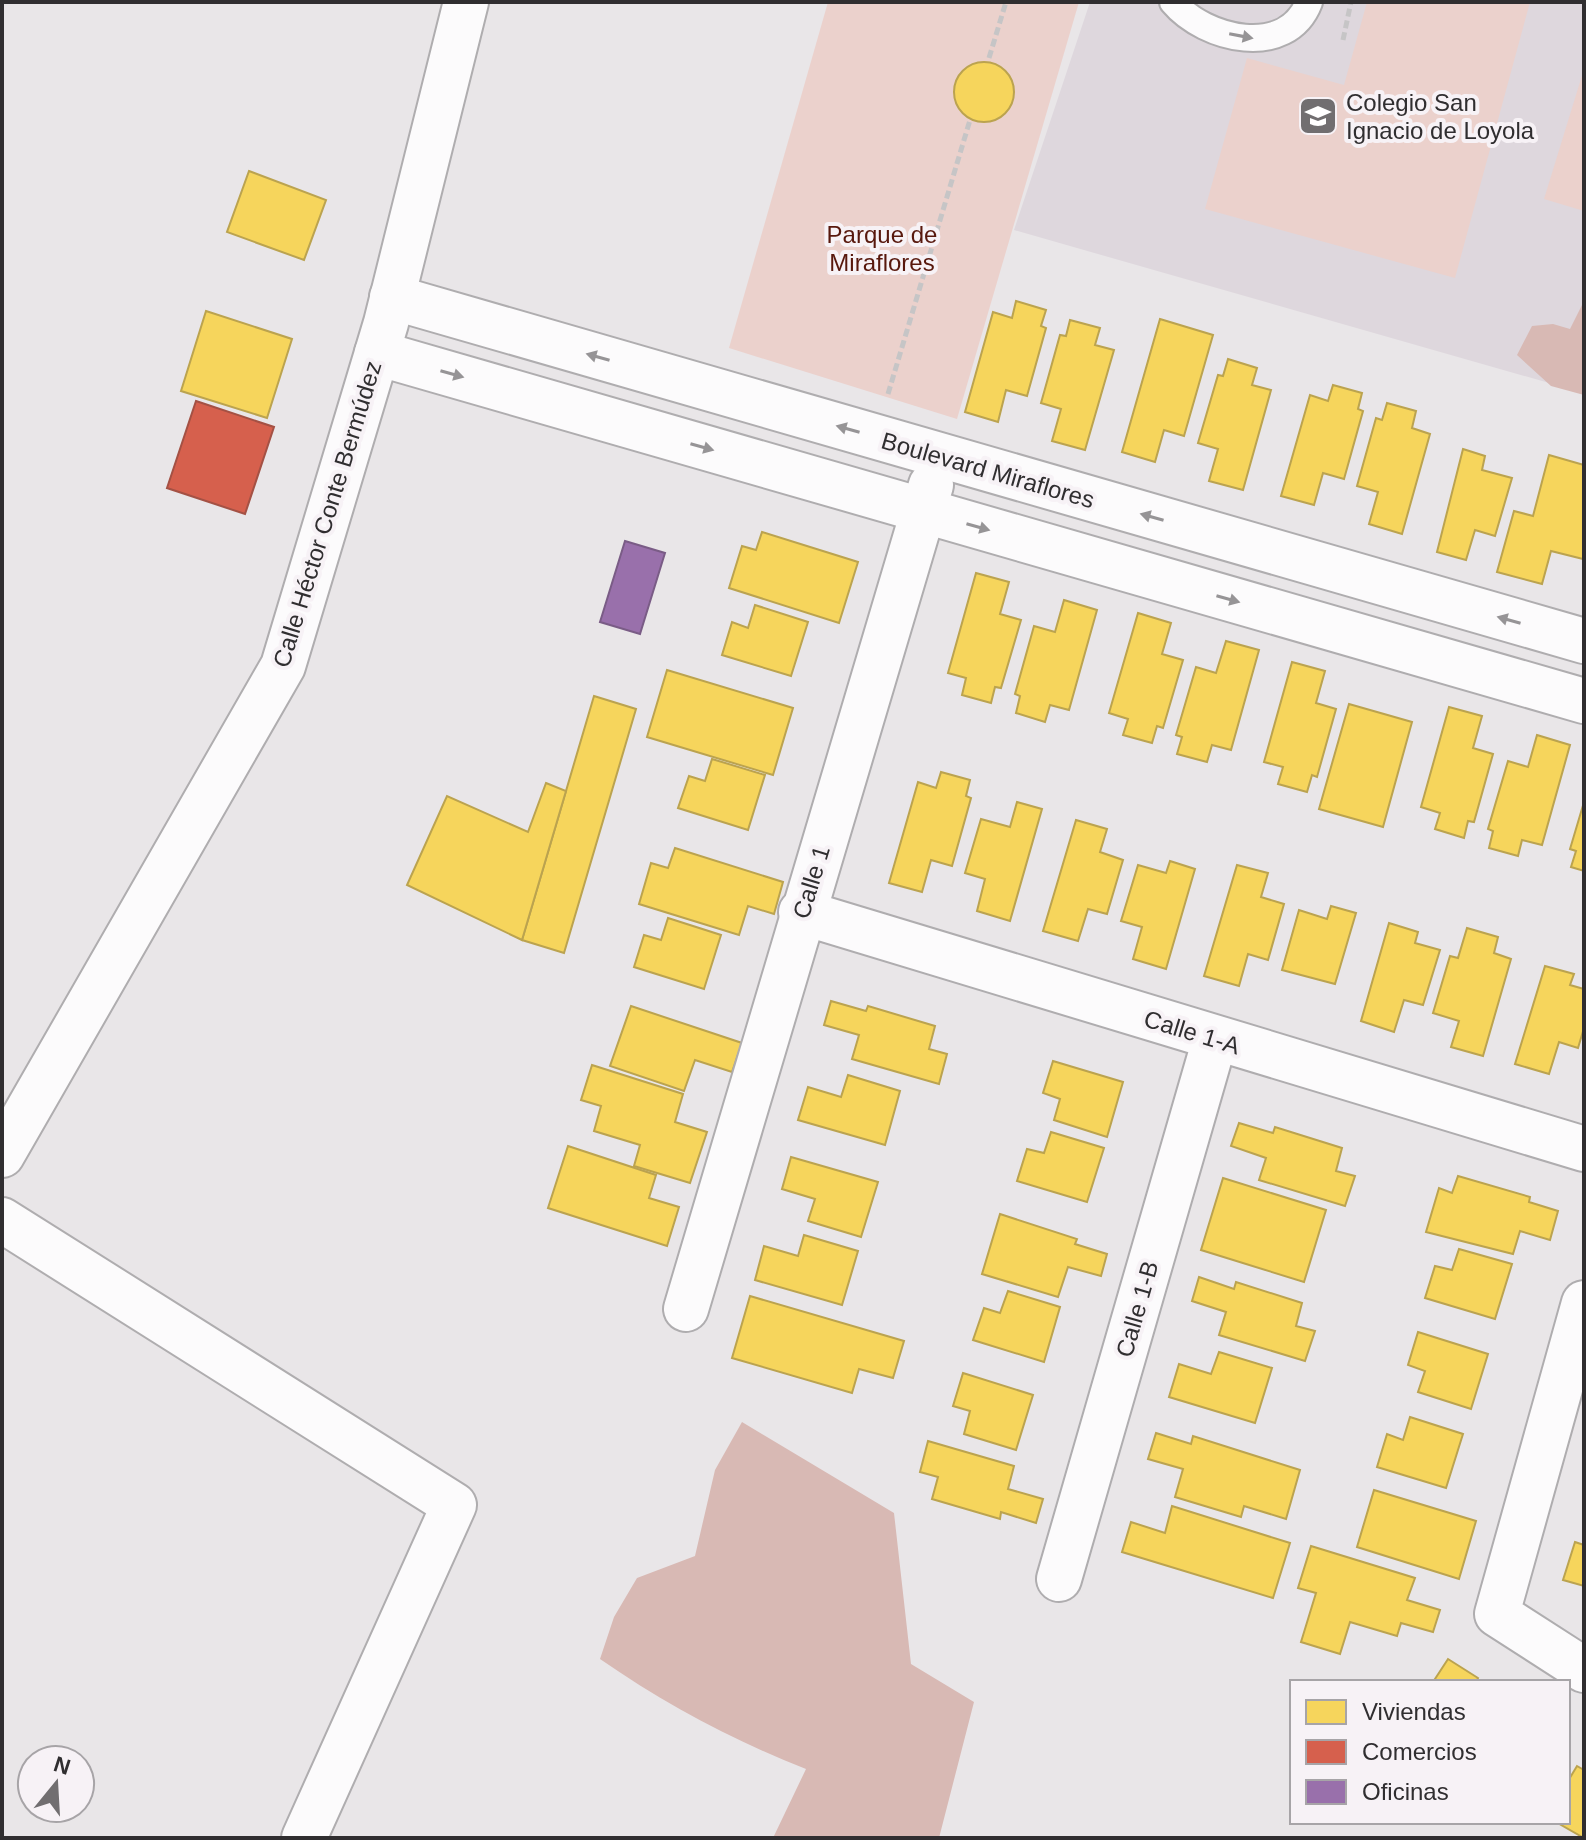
<svg xmlns="http://www.w3.org/2000/svg" width="1586" height="1840" viewBox="0 0 1586 1840" font-family="Arial,sans-serif">
  <style>
    .built { fill: #ded7dd }
    .green { fill: #ebd1cc }
    .forest { fill: #d8b9b4 }
    .homes { fill: #f6d55c; stroke: #bba34f; stroke-width: 2 }
    .shops { fill: #d6604d; stroke: #a45144; stroke-width: 2 }
    .offices { fill: #9970ab; stroke: #7a5c86; stroke-width: 2 }
    .lines { fill: none; stroke-linecap: round; stroke-linejoin: round }
    .service-casing { stroke: #afadaf; stroke-width: 30 }
    .minor-casing { stroke: #afadaf; stroke-width: 48 }
    .tertiary-casing { stroke: #afadaf; stroke-width: 48 }
    .path { stroke: #c6c5c6; stroke-width: 5; stroke-dasharray: 8 4; stroke-linecap: butt }
    .service { stroke: #fcfbfc; stroke-width: 26 }
    .minor { stroke: #fcfbfc; stroke-width: 44 }
    .tertiary { stroke: #fcfbfc; stroke-width: 44 }
    .oneway { fill: #969496 }
    .labels { text-anchor: middle; dominant-baseline: central; stroke-width: 8; stroke-linejoin: round; paint-order: stroke }
    .poi-label { font-size: 24px; fill: #302e30; stroke: #f7f2f6; text-anchor: start }
    .park-label { font-size: 24px; fill: #58180d; stroke: #f7f2f6 }
    .street-label { font-size: 24px; fill: #302e30; stroke: #f7f2f6 }
  </style>
  <rect width="100%" height="100%" fill="#e9e6e8"/>
  <polygon class="built" points="1090,2 1584,2 1584,393 1014,230"/>
  <g class="green">
    <polygon points="828,2 1079,2 957,419 729,348"/>
    <polygon points="1367,2 1530,2 1455,278 1205,209 1247,58 1344,85"/>
    <polygon points="1584,69 1584,211 1544,199"/>
  </g>
  <g class="forest">
    <polygon points="1584,301 1584,395 1551,386 1517,355 1532,326 1553,324 1570,329"/>
    <path d="M 742,1422 L 894,1513 L 911,1664 L 974,1702 L 939,1838 L 773,1838 L 806,1769 C 732,1740 665,1704 600,1659 L 614,1617 L 637,1578 L 695,1556 L 715,1470 Z"/>
  </g>
  <g class="homes">
    <circle cx="984" cy="92" r="30"/>
    <polygon points="249,171 326,200 304,260 227,232"/>
    <polygon points="1016,301 1046,310 1041,326 1046,328 1027,396 1006,390 998,422 965,412 993,312 1012,318"/>
    <polygon points="206,311 292,339 267,418 181,391"/>
    <polygon points="1160,319 1213,335 1184,436 1164,430 1155,462 1122,452"/>
    <polygon points="1070,320 1100,328 1095,345 1114,350 1085,450 1052,441 1061,409 1041,403 1060,335 1066,336"/>
    <polygon points="1228,359 1257,368 1252,385 1271,390 1243,490 1209,481 1218,449 1198,443 1218,375 1223,376"/>
    <polygon points="1333,385 1362,393 1358,409 1363,411 1344,479 1323,473 1314,505 1281,496 1310,395 1328,401"/>
    <polygon points="1387,403 1416,411 1412,428 1430,434 1402,534 1369,524 1378,492 1357,486 1376,418 1382,420"/>
    <polygon points="1463,449 1485,456 1482,470 1512,478 1495,536 1475,530 1466,560 1437,552"/>
    <polygon points="1549,455 1584,465 1584,554 1583,559 1551,551 1542,584 1497,572 1514,511 1533,516"/>
    <polygon points="762,532 858,562 839,623 729,588 742,546 756,550"/>
    <polygon points="976,573 1009,582 1000,614 1021,620 1001,688 995,687 991,703 962,695 966,678 948,673"/>
    <polygon points="1064,600 1097,610 1069,710 1050,705 1045,722 1016,713 1020,696 1015,694 1034,626 1055,632"/>
    <polygon points="755,605 808,622 791,676 722,655 732,622 748,628"/>
    <polygon points="1138,613 1171,623 1162,654 1183,660 1163,728 1157,726 1152,743 1123,735 1128,719 1109,713"/>
    <polygon points="1226,641 1259,650 1231,750 1212,745 1207,762 1177,754 1182,737 1176,735 1196,667 1216,673"/>
    <polygon points="1292,662 1325,671 1316,703 1336,709 1317,777 1312,775 1307,792 1278,784 1283,767 1264,762"/>
    <polygon points="667,670 793,708 773,775 647,737"/>
    <polygon points="594,696 636,709 564,953 522,940"/>
    <polygon points="1349,704 1412,722 1383,827 1319,809"/>
    <polygon points="1449,707 1482,716 1473,748 1493,754 1474,822 1468,821 1464,838 1435,829 1440,813 1421,807"/>
    <polygon points="1537,735 1570,745 1542,845 1522,840 1518,856 1489,848 1493,831 1488,829 1508,761 1528,767"/>
    <polygon points="712,759 765,775 748,830 678,808 689,776 705,781"/>
    <polygon points="941,772 970,780 966,796 971,798 952,866 931,860 922,892 889,883 918,782 936,788"/>
    <polygon points="546,783 566,791 522,940 407,885 447,796 528,832"/>
    <polygon points="1017,802 1042,809 1010,921 977,911 985,879 965,873 981,819 1010,827"/>
    <polygon points="1584,802 1584,871 1571,867 1576,851 1570,849"/>
    <polygon points="1076,820 1107,829 1100,852 1123,860 1107,914 1088,909 1078,941 1043,931"/>
    <polygon points="675,848 783,882 774,914 748,906 739,935 639,904 651,863 668,868"/>
    <polygon points="1170,861 1195,869 1166,969 1133,959 1142,927 1121,921 1138,865 1166,873"/>
    <polygon points="1237,865 1268,873 1261,897 1284,904 1268,960 1248,954 1239,986 1204,976"/>
    <polygon points="1331,906 1356,913 1335,984 1282,970 1299,910 1327,919"/>
    <polygon points="668,918 721,935 704,989 634,967 644,935 661,940"/>
    <polygon points="1389,923 1418,932 1415,943 1440,950 1423,1005 1404,1000 1394,1032 1361,1021"/>
    <polygon points="1467,928 1498,937 1494,953 1511,959 1483,1056 1451,1047 1459,1021 1433,1013 1450,956 1458,958"/>
    <polygon points="1545,966 1574,974 1570,985 1584,989 1584,1028 1578,1048 1559,1042 1549,1074 1515,1064"/>
    <polygon points="831,1001 866,1011 868,1006 935,1026 929,1049 947,1054 939,1084 852,1059 859,1035 824,1025"/>
    <polygon points="631,1006 742,1043 732,1072 695,1060 684,1091 610,1066"/>
    <polygon points="1053,1061 1123,1082 1107,1137 1054,1120 1060,1099 1043,1093"/>
    <polygon points="592,1065 683,1094 675,1122 707,1132 690,1183 634,1166 640,1145 594,1131 601,1106 581,1100"/>
    <polygon points="848,1075 900,1091 885,1145 798,1120 808,1087 841,1097"/>
    <polygon points="1239,1123 1273,1133 1275,1127 1342,1148 1336,1171 1355,1176 1345,1206 1259,1180 1266,1158 1231,1146"/>
    <polygon points="1051,1132 1104,1148 1087,1202 1017,1181 1027,1149 1044,1153"/>
    <polygon points="568,1146 656,1175 649,1198 679,1207 667,1246 548,1208"/>
    <polygon points="791,1157 878,1182 861,1237 808,1221 815,1199 782,1189"/>
    <polygon points="1458,1176 1530,1197 1529,1202 1558,1211 1550,1240 1520,1231 1513,1254 1426,1232 1439,1188 1452,1193"/>
    <polygon points="1223,1178 1326,1210 1304,1282 1201,1250"/>
    <polygon points="1000,1214 1077,1239 1075,1244 1107,1254 1101,1276 1068,1267 1058,1297 982,1274"/>
    <polygon points="804,1235 858,1251 842,1305 755,1280 764,1246 798,1256"/>
    <polygon points="1459,1249 1512,1264 1495,1319 1425,1298 1435,1266 1452,1270"/>
    <polygon points="1199,1277 1234,1289 1236,1282 1302,1303 1296,1326 1315,1331 1305,1361 1219,1335 1226,1312 1192,1301"/>
    <polygon points="1008,1291 1060,1307 1044,1362 973,1340 984,1308 1000,1313"/>
    <polygon points="750,1296 904,1341 893,1378 859,1369 852,1393 732,1358"/>
    <polygon points="1418,1332 1488,1354 1471,1409 1418,1392 1425,1371 1408,1365"/>
    <polygon points="1219,1352 1272,1368 1255,1423 1169,1397 1179,1364 1211,1374"/>
    <polygon points="963,1373 1033,1395 1016,1450 964,1434 970,1411 953,1406"/>
    <polygon points="1410,1417 1463,1434 1446,1488 1377,1467 1387,1434 1403,1440"/>
    <polygon points="1156,1433 1191,1444 1193,1436 1300,1470 1286,1519 1244,1506 1241,1517 1175,1497 1183,1469 1148,1459"/>
    <polygon points="928,1441 1014,1466 1008,1489 1043,1499 1036,1523 1001,1512 1000,1519 932,1499 938,1477 920,1472"/>
    <polygon points="1374,1490 1476,1521 1459,1579 1357,1547"/>
    <polygon points="1172,1506 1290,1543 1273,1598 1122,1552 1131,1522 1165,1533"/>
    <polygon points="1575,1542 1584,1545 1584,1586 1563,1580"/>
    <polygon points="1311,1546 1415,1578 1407,1600 1440,1610 1433,1632 1401,1623 1397,1636 1350,1622 1340,1654 1301,1642 1316,1593 1298,1588"/>
    <polygon points="1448,1659 1478,1678 1476,1682 1433,1682"/>
    <polygon points="1577,1766 1584,1770 1584,1838 1556,1822 1568,1822 1568,1781"/>
  </g>
  <polygon class="shops" points="196,401 274,427 245,514 167,488"/>
  <polygon class="offices" points="625,541 665,553 640,634 600,622"/>
  <g class="lines">
    <g class="service-casing">
      <path id="service" d="M 1173,2 C 1205,40 1287,59 1309,2"/>
    </g>
    <g class="minor-casing">
      <g id="minor">
        <polyline points="392,297 1584,641"/>
        <polyline points="377,353 1584,701"/>
        <polyline points="801,912 1584,1149"/>
        <polyline points="2,1220 454,1505 304,1838"/>
        <polyline points="1584,1303 1497,1614 1584,1670"/>
        <polyline points="686,1309 931,485"/>
        <polyline points="1059,1579 1215,1039"/>
      </g>
    </g>
    <g class="tertiary-casing">
      <polyline id="tertiary" points="2,1155 283,666 386,323 466,2"/>
    </g>
    <g class="path">
      <polyline points="1343,40 1351,2"/>
      <polyline points="989,58 1006,2"/>
      <polyline points="888,394 970,120"/>
    </g>
    <use href="#service" class="service"/>
    <use href="#minor" class="minor"/>
    <use href="#tertiary" class="tertiary"/>
  </g>
  <defs><path id="oneway-solid" d="M-6-.8H1V-3.2L6.5 0L1 3.2V.8H-6Z" transform="scale(2)"/></defs>
  <g class="oneway">
    <use href="#oneway-solid" transform="translate(1241 36) rotate(11)"/>
    <use href="#oneway-solid" transform="translate(598 357) rotate(-164)"/>
    <use href="#oneway-solid" transform="translate(452 374) rotate(16)"/>
    <use href="#oneway-solid" transform="translate(848 429) rotate(-164)"/>
    <use href="#oneway-solid" transform="translate(702 447) rotate(16)"/>
    <use href="#oneway-solid" transform="translate(1152 517) rotate(-164)"/>
    <use href="#oneway-solid" transform="translate(978 527) rotate(16)"/>
    <use href="#oneway-solid" transform="translate(1228 599) rotate(16)"/>
    <use href="#oneway-solid" transform="translate(1509 620) rotate(-164)"/>
  </g>
  <defs>
    <g id="school-square" transform="scale(2)"><rect x="-9" y="-9" width="18" height="18" rx="4" fill="#716e70" stroke="#f7f2f6"/><path d="M0-5L7-2L0 1L-7-2ZM-4 1L0 2.5L4 1V4Q0 6-4 4Z" fill="#fff"/></g>
  </defs>
  <g fill-rule="evenodd">
    <use href="#school-square" x="1318" y="116"/>
  </g>
  <g class="labels">
    <g class="poi-label">
      <text x="1346" y="102">Colegio San<tspan x="1346" dy="28">Ignacio de Loyola</tspan></text>
    </g>
    <g class="park-label">
      <text x="882" y="234">Parque de<tspan x="882" dy="28">Miraflores</tspan></text>
    </g>
    <g class="street-label">
      <text transform="translate(988 470) rotate(16)">Boulevard Miraflores</text>
      <text transform="translate(327 514) rotate(-73)">Calle Héctor Conte Bermúdez</text>
      <text transform="translate(811 882) rotate(-73)">Calle 1</text>
      <text transform="translate(1192 1032) rotate(17)">Calle 1-A</text>
      <text transform="translate(1137 1309) rotate(-74)">Calle 1-B</text>
    </g>
  </g>
  <rect width="1586" height="1840" fill="none" stroke="#302e30" stroke-width="8"/>
  <rect x="1290" y="1680" width="280" height="144" fill="#f7f2f6" stroke="#a7a4a7" stroke-width="2"/>
  <rect x="1306" y="1700" width="40" height="24" fill="#f6d55c" stroke="#a7a4a7" stroke-width="2"/>
  <text x="1362" y="1720" font-size="24" fill="#302e30">Viviendas</text>
  <rect x="1306" y="1740" width="40" height="24" fill="#d6604d" stroke="#a7a4a7" stroke-width="2"/>
  <text x="1362" y="1760" font-size="24" fill="#302e30">Comercios</text>
  <rect x="1306" y="1780" width="40" height="24" fill="#9970ab" stroke="#a7a4a7" stroke-width="2"/>
  <text x="1362" y="1800" font-size="24" fill="#302e30">Oficinas</text>
  <g transform="translate(56 1784) rotate(18)"><circle r="38" fill="#f7f2f6" stroke="#a7a4a7" stroke-width="2"/>
  <path d="M0-6L14 30L0 20L-14 30Z" fill="#716e70"/>
  <text y="-12" font-size="22" font-weight="bold" text-anchor="middle" fill="#302e30">N</text>
  </g>
</svg>
